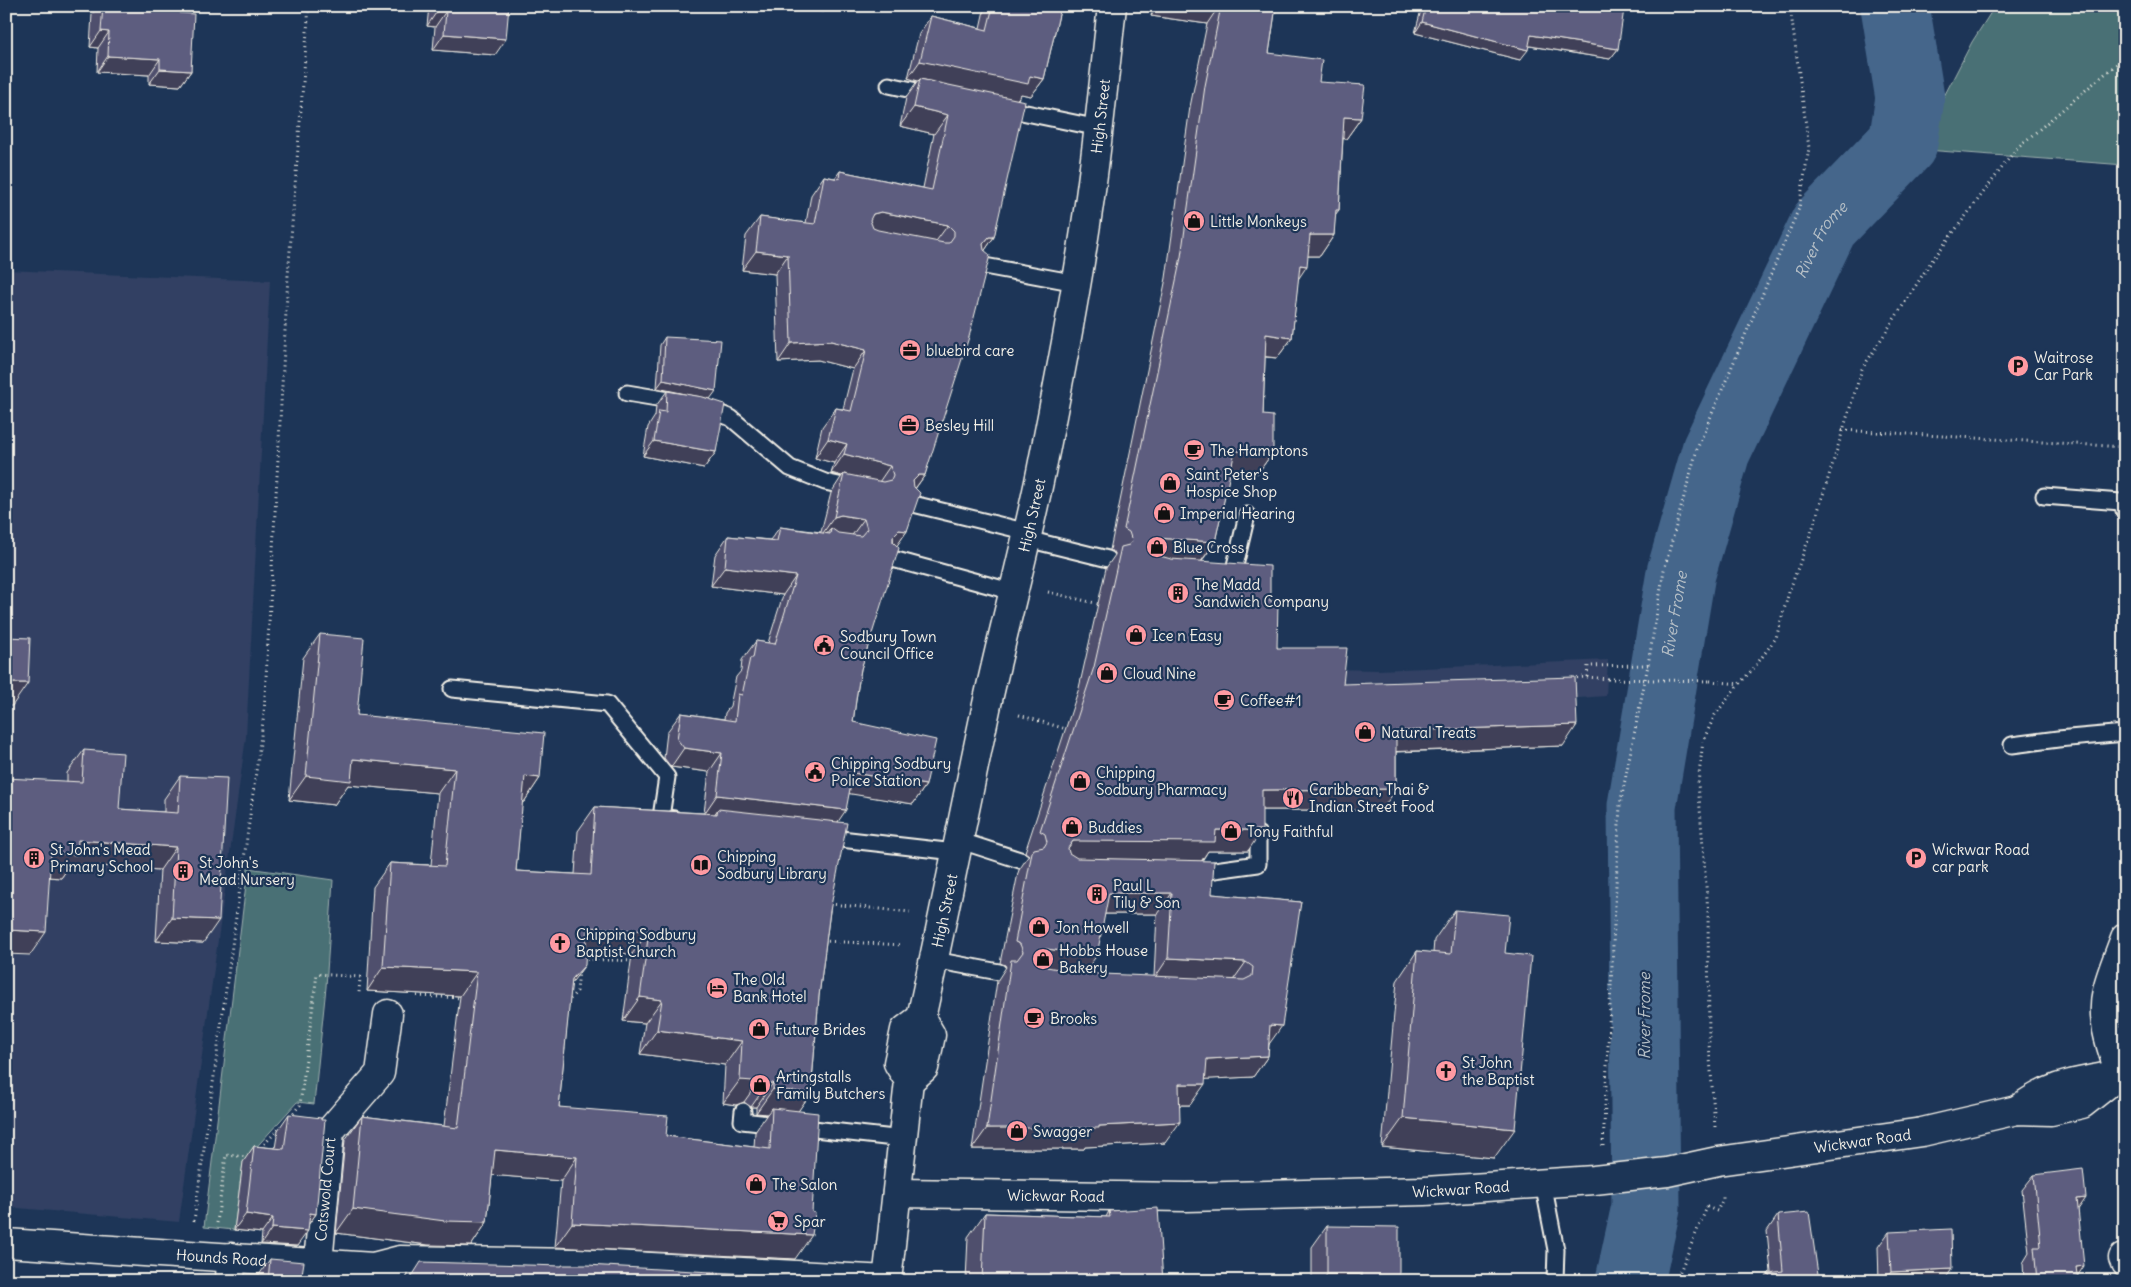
<svg xmlns="http://www.w3.org/2000/svg" width="2131" height="1287" viewBox="0 0 2131 1287" font-family="Delius,sans-serif">
  <style>
    .built { fill: #304163 }
    .green { fill: #497074; stroke: #9eb0ae }
    .lines { fill: none; stroke-linecap: round; stroke-linejoin: round }
    .river { stroke: #45668b; stroke-width: 69 }
    .lane-casing { stroke: #f4f1e8; stroke-width: 19 }
    .street-casing { stroke: #f4f1e8; stroke-width: 31 }
    .secondary-casing { stroke: #f4f1e8; stroke-width: 31 }
    .path { stroke: #f4f1e8; stroke-width: 3; stroke-dasharray: 1 4; stroke-linecap: butt }
    .lane { stroke: #1d3557; stroke-width: 15 }
    .street { stroke: #1d3557; stroke-width: 28 }
    .secondary { stroke: #1d3557; stroke-width: 28 }
    .path-bridge { stroke: #f4f1e8; stroke-width: 3; stroke-dasharray: 1 4; stroke-linecap: butt }
    .wall { fill: #50506d; stroke: #f4f1e8; fill-rule: evenodd }
    .shaded-wall { fill: #414159; stroke: #f4f1e8 }
    .building { fill: #5d5d7f; stroke: #f4f1e8; fill-rule: evenodd }
    .labels { text-anchor: middle; dominant-baseline: central; stroke-width: 4.5; stroke-linejoin: round; paint-order: stroke }
    .street-label { font-size: 15px; fill: #f4f1e8; stroke: #1d3557 }
    .poi-label { font-size: 15px; fill: #f4f1e8; stroke: #1d3557; text-anchor: start }
    .water-label { font-size: 16px; font-style: italic; fill: #b7c0c7; stroke: #1d3557 }
  </style>
  <rect width="100%" height="100%" fill="#1d3557"/>
  <filter id="ink" filterUnits="userSpaceOnUse"><feTurbulence type="fractalNoise" baseFrequency=".02" numOctaves="2"/><feDisplacementMap in="SourceGraphic" scale="10" xChannelSelector="R" yChannelSelector="G"/><feConvolveMatrix kernelMatrix="1 2 1 2 8 2 1 2 1" color-interpolation-filters="sRGB"/></filter>
  <g filter="url(#ink)">
    <g class="built">
      <polygon points="6,270 270,281 246,737 179,1222 6,1207"/>
      <polygon points="1608,660 1606,696 1111,733 1332,669 1378,670"/>
    </g>
    <g class="green">
      <polygon points="1995,6 2125,6 2125,165 1926,150 1938,108 1972,42"/>
      <polygon points="248,868 333,880 326,987 314,1104 297,1102 243,1162 234,1230 204,1227"/>
    </g>
    <g class="lines">
      <path class="river" id="s1" d="M 1630,1281 L 1646,1207 L 1642,806 L 1681,573 L 1716,451 L 1824,225 L 1903,143 L 1910,98 L 1895,6"/>
      <g class="lane-casing">
        <g id="lane">
          <polyline points="889,85 931,94"/>
          <polyline points="1002,108 1099,128"/>
          <polyline points="979,265 1077,283"/>
          <polyline points="627,393 681,402"/>
          <polyline points="704,407 731,418 790,468 825,482 857,489"/>
          <polyline points="2044,496 2121,502 2125,513"/>
          <polyline points="909,503 1028,532"/>
          <polyline points="1027,539 1108,559"/>
          <polyline points="889,558 1014,592"/>
          <polyline points="1223,574 1233,574 1247,515"/>
          <polyline points="452,689 607,704 667,777 661,817 674,819"/>
          <polyline points="2012,745 2058,739 2125,733"/>
          <polyline points="823,837 955,852"/>
          <polyline points="958,840 1023,861"/>
          <polyline points="1193,873 1258,864 1258,834"/>
          <polyline points="934,960 999,972"/>
          <polyline points="743,1111 742,1121 903,1139"/>
          <polyline points="1543,1183 1556,1250 1555,1281"/>
          <polyline points="398,1281 400,1260"/>
        </g>
      </g>
      <g class="street-casing">
        <g id="street">
          <path d="M 2120,1074 C 2111,1047 2100,1019 2107,990 C 2111,973 2119,955 2125,938"/>
          <path id="s2" d="M 6,1243 L 373,1267 L 400,1260 L 578,1263 L 887,1280"/>
          <polyline points="2123,1258 2125,1263"/>
          <path id="s3" d="M 318,1263 L 330,1131 L 380,1073 L 388,1014"/>
          <polyline points="230,1281 231,1257"/>
        </g>
      </g>
      <g class="secondary-casing">
        <g id="secondary">
          <polyline points="909,1081 924,1068 931,1035 921,1018"/>
          <path d="M 2017,1110 C 2052,1084 2074,1083 2115,1075"/>
          <path id="s4" d="M 897,1193 L 1187,1197 L 1425,1191 L 1594,1180 L 1667,1172 L 1718,1161 L 1922,1132 L 2017,1110 L 2051,1111 L 2082,1104 L 2120,1074"/>
          <path id="s5" d="M 887,1281 L 909,1081 L 898,1063 L 905,1030 L 921,1018 C 944,915 964,812 986,709 C 1003,630 1025,551 1041,472 C 1059,381 1077,289 1090,197 C 1099,133 1105,70 1112,6"/>
        </g>
      </g>
      <g class="path">
        <polyline points="1842,430 2125,447"/>
        <polyline points="1048,592 1099,604"/>
        <polyline points="1587,677 1588,666 1648,665"/>
        <polyline points="1572,678 1587,677 1608,679"/>
        <polyline points="1710,681 1739,684 1754,668 1776,638 1789,592 1813,527 1862,369 1931,262 2017,148 2125,57"/>
        <polyline points="1019,715 1066,729"/>
        <polyline points="830,904 910,912"/>
        <polyline points="823,941 902,945"/>
        <polyline points="582,959 636,961"/>
        <polyline points="417,996 464,998"/>
        <polyline points="567,1003 577,991 579,971"/>
        <polyline points="290,1117 300,1105 317,974 360,977 359,993 361,993"/>
        <polyline points="1715,1127 1709,1044 1708,911 1698,783 1703,741 1715,715 1739,684"/>
        <polyline points="1603,1146 1620,805 1648,665 1664,570 1697,449 1799,208 1809,148 1790,6"/>
        <polyline points="261,1148 280,1127"/>
        <polyline points="194,1221 264,714 288,276 309,6"/>
        <polyline points="217,1223 226,1155 248,1157"/>
        <polyline points="1676,1281 1707,1207 1717,1211 1723,1199 1723,1195"/>
      </g>
      <use href="#lane" class="lane"/>
      <use href="#street" class="street"/>
      <use href="#secondary" class="secondary"/>
      <polyline class="path-bridge" points="1608,679 1710,681"/>
    </g>
    <g class="wall">
      <polygon points="98,6 181,6 180,13 191,71 180,86 149,84 149,75 97,72 98,48 90,47 92,14"/>
      <polygon points="429,6 509,6 495,55 433,50 435,27 427,26"/>
      <path d="M 985,6 L 1061,6 L 1044,79 L 1031,96 L 1021,94 L 1018,99 L 994,237 L 985,250 L 925,475 L 915,489 L 907,531 L 897,545 L 861,669 L 857,693 L 853,722 L 926,785 L 913,804 L 849,793 L 838,822 L 830,911 L 819,996 L 811,1093 L 798,1111 L 795,1259 L 555,1247 L 561,1181 L 492,1175 L 487,1222 L 471,1246 L 428,1245 L 336,1233 L 345,1140 L 362,1116 L 444,1126 L 460,996 L 367,991 L 373,887 L 390,863 L 431,865 L 438,793 L 348,785 L 334,805 L 289,800 L 303,658 L 320,634 L 357,715 L 540,778 L 524,802 L 522,802 L 516,871 L 575,874 L 578,831 L 595,807 L 704,813 L 709,772 L 671,767 L 664,758 L 667,732 L 681,713 L 724,719 L 725,713 L 730,706 L 736,677 L 741,671 L 742,660 L 756,641 L 768,643 L 783,595 L 711,586 L 715,555 L 728,536 L 770,540 L 780,527 L 821,532 L 831,493 L 842,476 L 831,473 L 834,463 L 815,458 L 822,427 L 836,408 L 843,409 L 853,369 L 818,360 L 778,362 L 775,274 L 742,270 L 746,236 L 760,217 L 806,223 L 811,195 L 824,176 L 835,178 L 840,171 L 923,188 L 934,134 L 900,126 L 906,98 L 918,81 L 908,78 L 919,34 L 931,16 L 980,28 ZM 586,952 L 632,954 L 623,1021 L 645,1023 L 640,1054 L 725,1065 L 723,1103 L 736,1105 L 744,1102 L 751,1107 L 756,1107 L 756,1113 L 767,1114 L 755,1132 L 754,1147 L 666,1136 L 559,1107 L 571,984 Z"/>
      <path d="M 1153,6 L 1276,6 L 1269,53 L 1319,82 L 1361,118 L 1346,139 L 1343,138 L 1339,210 L 1335,215 L 1334,235 L 1320,256 L 1308,256 L 1298,279 L 1292,338 L 1277,358 L 1265,357 L 1263,415 L 1273,452 L 1258,473 L 1230,472 L 1215,542 L 1202,561 L 1270,601 L 1277,648 L 1343,684 L 1563,746 L 1396,752 L 1396,789 L 1382,810 L 1262,810 L 1248,851 L 1208,851 L 1202,861 L 1212,894 L 1301,902 L 1269,1045 L 1268,1056 L 1253,1077 L 1205,1079 L 1190,1105 L 1179,1105 L 1165,1143 L 1085,1147 L 1084,1149 L 972,1149 L 997,981 L 1006,967 L 1005,965 L 1000,963 L 1018,873 L 1019,870 L 1029,855 L 1025,852 L 1079,688 L 1106,568 L 1115,555 L 1115,553 L 1110,550 L 1166,278 L 1190,107 L 1207,24 L 1151,16 ZM 1105,914 L 1157,914 L 1154,977 L 1084,974 Z"/>
      <polygon points="1422,6 1606,6 1618,49 1610,59 1529,46 1520,60 1415,33"/>
      <polygon points="665,337 710,399 703,397 716,452 704,468 643,456 648,427 655,416 656,406 667,391 700,397 657,388 660,345"/>
      <polygon points="84,750 119,809 164,812 164,799 180,776 203,943 156,941 160,870 71,864 61,878 49,877 30,955 67,782 67,773"/>
      <polygon points="1455,910 1505,953 1494,1158 1382,1147 1397,981 1417,951 1433,953 1434,940"/>
      <polygon points="289,1114 316,1214 308,1225 297,1246 261,1244 262,1233 234,1230 243,1162 254,1146 275,1148 278,1130"/>
      <polygon points="2034,1175 2078,1210 2078,1281 2024,1281 2023,1263 2029,1253 2022,1190"/>
      <polygon points="1109,1211 1163,1281 966,1281 968,1237 985,1213 1106,1217"/>
      <polygon points="1778,1215 1819,1281 1763,1281 1769,1273 1771,1272 1767,1231"/>
      <polygon points="1327,1226 1399,1281 1312,1281 1312,1247"/>
      <polygon points="1889,1232 1944,1281 1879,1281 1878,1247"/>
      <polygon points="270,1259 302,1274 379,1281 259,1281 259,1275"/>
    </g>
    <g class="shaded-wall">
      <polygon points="797,6 827,6 823,12 795,9"/>
      <polygon points="1158,6 1219,6 1207,24 1151,16"/>
      <polygon points="438,10 446,11 435,27 427,26"/>
      <polygon points="1422,22 1528,50 1520,60 1415,33"/>
      <polygon points="101,31 109,32 98,48 90,47"/>
      <polygon points="444,34 506,39 495,55 433,50"/>
      <polygon points="1531,35 1618,49 1610,59 1524,45"/>
      <polygon points="108,56 160,59 149,75 97,72"/>
      <polygon points="920,61 1030,76 1044,79 1031,96 1021,94 1016,101 920,79 918,81 908,78"/>
      <polygon points="160,69 191,71 180,86 149,84"/>
      <polygon points="914,107 948,115 934,134 900,126"/>
      <polygon points="1344,117 1361,118 1346,139 1329,137"/>
      <polygon points="881,212 948,225 934,244 859,234 873,214"/>
      <polygon points="1310,235 1334,235 1320,256 1295,256"/>
      <polygon points="989,237 994,237 981,256 983,244"/>
      <polygon points="756,251 788,255 775,274 742,270"/>
      <polygon points="1300,265 1307,266 1293,287"/>
      <polygon points="1266,334 1292,338 1277,358 1251,355"/>
      <polygon points="831,341 866,350 853,369 818,360 778,362 791,343"/>
      <polygon points="663,380 716,391 710,399 657,388"/>
      <polygon points="828,439 847,444 834,463 815,458"/>
      <polygon points="654,441 716,452 704,468 643,456"/>
      <polygon points="1235,451 1273,452 1258,473 1220,472"/>
      <polygon points="844,454 890,466 877,485 844,474 842,476 831,473"/>
      <polygon points="919,475 925,475 911,494 913,481"/>
      <polygon points="841,515 864,519 850,538 830,534 831,528 827,534 821,536 834,517"/>
      <polygon points="899,530 907,531 894,550 893,536"/>
      <polygon points="1156,538 1215,542 1200,563 1142,559 1151,541"/>
      <polygon points="725,567 796,576 783,595 711,586"/>
      <polygon points="6,683 28,683 12,706 6,706"/>
      <polygon points="1577,725 1563,746 1382,752 1396,731"/>
      <polygon points="684,748 722,753 709,772 671,767"/>
      <polygon points="353,759 455,769 438,793 348,785 334,805 289,800 306,776"/>
      <polygon points="853,773 926,785 913,804 839,792"/>
      <polygon points="525,776 540,778 524,802 508,800"/>
      <polygon points="1396,789 1382,810 1247,810 1262,790"/>
      <polygon points="717,795 846,810 833,829 717,814 718,809 714,815 704,814"/>
      <polygon points="1216,830 1262,830 1248,851 1208,851 1200,863 1058,862 1073,841"/>
      <polygon points="78,840 176,847 160,870 71,864 61,878 35,876 51,853"/>
      <polygon points="1109,893 1172,893 1157,914 1094,914"/>
      <polygon points="172,918 219,920 203,943 156,941"/>
      <polygon points="587,927 649,931 632,954 570,951"/>
      <polygon points="6,930 46,932 30,955 6,954"/>
      <polygon points="1046,949 1097,955 1082,976 1031,970 1041,952"/>
      <polygon points="1168,958 1246,962 1231,983 1154,979"/>
      <polygon points="585,965 568,988 572,979"/>
      <polygon points="383,967 477,972 460,996 367,991"/>
      <polygon points="640,997 662,1000 645,1023 623,1021"/>
      <polygon points="1270,1025 1282,1026 1267,1047"/>
      <polygon points="657,1030 742,1041 725,1065 640,1054"/>
      <polygon points="1268,1056 1253,1077 1192,1080 1207,1059"/>
      <polygon points="761,1078 744,1102 736,1105 723,1103 740,1080"/>
      <polygon points="768,1083 773,1083 756,1107 751,1107"/>
      <polygon points="1179,1084 1205,1084 1190,1105 1165,1105"/>
      <polygon points="773,1089 811,1093 794,1117 772,1108 767,1114 756,1113"/>
      <polygon points="1403,1118 1515,1129 1494,1158 1382,1147"/>
      <polygon points="1180,1122 1165,1143 1085,1147 1084,1149 972,1149 987,1128 1099,1126"/>
      <polygon points="495,1150 577,1157 561,1181 478,1174"/>
      <polygon points="2086,1198 2075,1214 2077,1199"/>
      <polygon points="353,1209 487,1222 471,1246 428,1245 336,1233"/>
      <polygon points="310,1213 316,1214 305,1229"/>
      <polygon points="246,1214 273,1218 262,1233 234,1230"/>
      <polygon points="572,1223 812,1235 795,1259 555,1247"/>
      <polygon points="272,1228 308,1231 297,1246 261,1244"/>
      <polygon points="2084,1266 2074,1281 2076,1267"/>
      <polygon points="1952,1269 1944,1281 1884,1281 1891,1272"/>
      <polygon points="1327,1274 1362,1274 1358,1281 1323,1281"/>
    </g>
    <g class="building">
      <polygon points="103,6 181,6 180,13 194,14 191,71 160,69 160,59 108,56 109,32 101,31"/>
      <polygon points="439,6 509,6 506,39 444,34 446,11 438,10"/>
      <polygon points="993,6 1061,6 1044,79 1030,76 1028,84 920,61 931,16 987,30"/>
      <path d="M 1221,6 L 1276,6 L 1269,53 L 1322,60 L 1319,82 L 1365,85 L 1361,118 L 1344,117 L 1339,210 L 1336,210 L 1334,235 L 1310,235 L 1307,266 L 1300,265 L 1292,338 L 1266,334 L 1263,415 L 1273,416 L 1273,452 L 1235,451 L 1215,542 L 1156,538 L 1151,541 L 1149,546 L 1153,554 L 1171,559 L 1270,566 L 1270,601 L 1278,601 L 1277,648 L 1347,648 L 1343,684 L 1575,677 L 1577,725 L 1396,731 L 1396,789 L 1262,790 L 1262,830 L 1216,830 L 1215,842 L 1073,841 L 1068,848 L 1069,853 L 1077,858 L 1214,861 L 1212,894 L 1301,902 L 1282,1026 L 1270,1025 L 1268,1056 L 1207,1059 L 1205,1084 L 1179,1084 L 1180,1122 L 1099,1126 L 1099,1128 L 987,1128 L 1011,960 L 1017,960 L 1023,952 L 1020,944 L 1015,942 L 1032,852 L 1034,849 L 1044,847 L 1047,842 L 1045,834 L 1040,831 L 1094,667 L 1121,547 L 1129,545 L 1132,541 L 1129,532 L 1124,529 L 1181,257 L 1205,86 ZM 1109,893 L 1172,893 L 1168,958 L 1246,962 L 1253,967 L 1252,976 L 1244,980 L 1080,973 L 1047,967 L 1040,962 L 1041,952 L 1046,949 L 1097,955 Z"/>
      <polygon points="1426,6 1606,6 1624,9 1618,49 1531,35 1528,50 1422,22"/>
      <path d="M 920,79 L 1025,101 L 995,233 L 994,237 L 989,237 L 983,244 L 984,250 L 990,255 L 969,337 L 925,475 L 919,475 L 913,481 L 914,487 L 920,493 L 907,531 L 899,530 L 893,536 L 893,542 L 899,548 L 861,669 L 857,693 L 853,722 L 936,740 L 926,785 L 853,773 L 846,810 L 717,795 L 722,753 L 684,748 L 677,739 L 681,713 L 735,721 L 738,694 L 742,695 L 750,658 L 753,658 L 756,641 L 775,644 L 796,576 L 725,567 L 728,536 L 777,541 L 780,527 L 830,534 L 831,528 L 838,533 L 861,536 L 867,529 L 864,519 L 841,515 L 834,517 L 844,474 L 883,482 L 891,480 L 893,475 L 890,466 L 844,454 L 847,444 L 828,439 L 836,408 L 851,411 L 866,350 L 831,341 L 791,343 L 788,255 L 756,251 L 760,217 L 815,224 L 824,176 L 839,179 L 840,171 L 932,190 L 948,115 L 914,107 ZM 881,212 L 948,225 L 954,231 L 954,236 L 949,243 L 944,243 L 878,230 L 873,228 L 870,220 L 873,214 Z"/>
      <polygon points="665,337 721,340 716,391 663,380"/>
      <polygon points="667,391 703,397 725,404 716,452 654,441 659,411 666,412"/>
      <polygon points="320,634 364,638 357,715 544,733 540,778 525,776 516,871 591,875 595,807 717,814 718,809 847,823 830,911 819,996 811,1093 773,1089 773,1083 768,1083 761,1078 753,1081 740,1080 742,1041 657,1030 662,1000 640,997 649,931 587,927 585,965 572,979 559,1107 668,1116 666,1136 770,1149 772,1108 818,1113 812,1212 815,1213 812,1235 572,1223 577,1157 495,1150 487,1222 445,1221 353,1209 362,1116 458,1128 477,972 383,967 390,863 445,866 455,769 353,759 351,781 306,776"/>
      <polygon points="6,637 30,638 28,683 6,683"/>
      <polygon points="84,750 123,753 119,809 178,813 180,776 227,778 219,920 172,918 176,847 78,840 77,855 51,853 46,932 6,930 6,778 82,782"/>
      <polygon points="1455,910 1509,915 1505,953 1531,956 1515,1129 1403,1118 1417,951 1451,954"/>
      <polygon points="289,1114 321,1118 321,1120 325,1120 316,1214 310,1213 308,1231 272,1228 273,1218 246,1214 254,1146 284,1149"/>
      <polygon points="2083,1169 2086,1198 2077,1199 2084,1266 2076,1267 2078,1281 2037,1281 2034,1247 2041,1247 2034,1175"/>
      <polygon points="1158,1208 1163,1281 982,1281 985,1213 1110,1217 1109,1211"/>
      <polygon points="1809,1212 1819,1281 1770,1281 1769,1273 1783,1271 1778,1215"/>
      <polygon points="1327,1226 1399,1227 1399,1281 1363,1281 1362,1274 1327,1274"/>
      <polygon points="1951,1229 1952,1269 1891,1272 1889,1232"/>
      <polygon points="270,1259 304,1262 302,1274 379,1281 268,1281"/>
      <polygon points="421,1262 562,1266 562,1265 587,1265 800,1277 799,1281 409,1281"/>
    </g>
  </g>
  <defs>
    <g id="shop-disc" transform="scale(1.125)"><circle r="9.5" fill="#ff9aa2" stroke="#1d3557"/><path d="M-5-2.5h2.3a2.7 3.5 0 0 1 5.4 0H5L5.5 6h-11ZM-1.5-2.5h3a1.5 2.3 0 0 0-3 0Z" fill="#111"/></g>
    <g id="office-disc" transform="scale(1.125)"><circle r="9.5" fill="#ff9aa2" stroke="#1d3557"/><path d="M-6-3h4V-5.5h4V-3h4V5H-6ZM-1-4.5V-3h2v-1.5ZM-6 0V1H6V0Z" fill="#111"/></g>
    <g id="parking-disc" transform="scale(1.125)"><circle r="9.5" fill="#ff9aa2" stroke="#1d3557"/><path d="M-3.5-5.5H1a3.5 3.5 0 0 1 0 7H-1V5.5H-3.5ZM-1-3.4V-.6H.8a1.4 1.4 0 0 0 0-2.8Z" fill="#111"/></g>
    <g id="cafe-disc" transform="scale(1.125)"><circle r="9.5" fill="#ff9aa2" stroke="#1d3557"/><path d="M-5.5-4.5H6V0H3Q3 3.5 0 3.5H-2.5Q-5.5 3.5-5.5 0ZM3-3.2v2h1.7v-2ZM-6 4.5H4V6H-6Z" fill="#111"/></g>
    <g id="building-disc" transform="scale(1.125)"><circle r="9.5" fill="#ff9aa2" stroke="#1d3557"/><path d="M-4-6H4V6H1V3H-1V6H-4ZM-2.5-4.3h1.7v1.8h-1.7ZM.8-4.3h1.7v1.8H.8ZM-2.5-1h1.7V.8h-1.7ZM.8-1h1.7V.8H.8Z" fill="#111"/></g>
    <g id="civic-disc" transform="scale(1.125)"><circle r="9.5" fill="#ff9aa2" stroke="#1d3557"/><path d="M-.6-6.5H3V-4.5H.6V-3L4-1V1h2V6H-6V1h2V-1L-.6-3ZM-1.2 2.5V6h2.4V2.5Z" fill="#111"/></g>
    <g id="restaurant-disc" transform="scale(1.125)"><circle r="9.5" fill="#ff9aa2" stroke="#1d3557"/><path d="M-5-6h1v4h1v-4h1v4h1v-4h1v5L-1.5 .5V6h-2V.5L-5-1ZM5-6V6H3V1.5H1.5Q1.5-4 5-6Z" fill="#111"/></g>
    <g id="library-disc" transform="scale(1.125)"><circle r="9.5" fill="#ff9aa2" stroke="#1d3557"/><path d="M-6-4Q-3-5.5-.7-3.5V5Q-3 3-6 4ZM6-4Q3-5.5 .7-3.5V5Q3 3 6 4Z" fill="#111"/></g>
    <g id="church-disc" transform="scale(1.125)"><circle r="9.5" fill="#ff9aa2" stroke="#1d3557"/><path d="M-1.2-6h2.4v3.5h3.3v2.4h-3.3V6h-2.4V-.1h-3.3v-2.4h3.3Z" fill="#111"/></g>
    <g id="hotel-disc" transform="scale(1.125)"><circle r="9.5" fill="#ff9aa2" stroke="#1d3557"/><path d="M-6-4.5h1.5V1H6V5H4.5V3h-9V5H-6ZM-4 0a1.8 1.8 0 1 1 3.6 0ZM.5 0V-2.5h3Q6-2.5 6 0Z" fill="#111"/></g>
    <g id="supermarket-disc" transform="scale(1.125)"><circle r="9.5" fill="#ff9aa2" stroke="#1d3557"/><path d="M-6-5.5h2.5l.6 2H6L4.5 2H-2.5L-4.4-4H-6ZM-1.5 3.2a1.3 1.3 0 1 0 .1 0ZM3 3.2a1.3 1.3 0 1 0 .1 0Z" fill="#111"/></g>
  </defs>
  <g fill-rule="evenodd">
    <use href="#shop-disc" x="1194" y="221"/>
    <use href="#office-disc" x="910" y="350"/>
    <use href="#parking-disc" x="2018" y="366"/>
    <use href="#office-disc" x="909" y="425"/>
    <use href="#cafe-disc" x="1194" y="450"/>
    <use href="#shop-disc" x="1170" y="483"/>
    <use href="#shop-disc" x="1164" y="513"/>
    <use href="#shop-disc" x="1157" y="547"/>
    <use href="#building-disc" x="1178" y="593"/>
    <use href="#shop-disc" x="1136" y="635"/>
    <use href="#civic-disc" x="824" y="645"/>
    <use href="#shop-disc" x="1107" y="673"/>
    <use href="#cafe-disc" x="1224" y="700"/>
    <use href="#shop-disc" x="1365" y="732"/>
    <use href="#civic-disc" x="815" y="772"/>
    <use href="#shop-disc" x="1080" y="781"/>
    <use href="#restaurant-disc" x="1293" y="798"/>
    <use href="#shop-disc" x="1072" y="827"/>
    <use href="#shop-disc" x="1231" y="831"/>
    <use href="#building-disc" x="34" y="858"/>
    <use href="#parking-disc" x="1916" y="858"/>
    <use href="#library-disc" x="701" y="865"/>
    <use href="#building-disc" x="183" y="871"/>
    <use href="#building-disc" x="1097" y="894"/>
    <use href="#shop-disc" x="1039" y="927"/>
    <use href="#church-disc" x="560" y="943"/>
    <use href="#shop-disc" x="1043" y="959"/>
    <use href="#hotel-disc" x="717" y="988"/>
    <use href="#cafe-disc" x="1034" y="1018"/>
    <use href="#shop-disc" x="759" y="1029"/>
    <use href="#church-disc" x="1446" y="1071"/>
    <use href="#shop-disc" x="760" y="1085"/>
    <use href="#shop-disc" x="1017" y="1131"/>
    <use href="#shop-disc" x="756" y="1184"/>
    <use href="#supermarket-disc" x="778" y="1221"/>
  </g>
  <g class="labels">
    <g class="street-label">
      <text stroke="none"><textPath href="#s5" startOffset="1196">High Street</textPath></text>
      <text stroke="none"><textPath href="#s5" startOffset="791">High Street</textPath></text>
      <text stroke="none"><textPath href="#s5" startOffset="386">High Street</textPath></text>
      <text stroke="none"><textPath href="#s4" startOffset="969">Wickwar Road</textPath></text>
      <text stroke="none"><textPath href="#s4" startOffset="564">Wickwar Road</textPath></text>
      <text stroke="none"><textPath href="#s3" startOffset="74">Cotswold Court</textPath></text>
      <text stroke="none"><textPath href="#s4" startOffset="159">Wickwar Road</textPath></text>
      <text stroke="none"><textPath href="#s2" startOffset="216">Hounds Road</textPath></text>
    </g>
    <g class="poi-label">
      <text x="1210" y="221">Little Monkeys</text>
      <text x="926" y="350">bluebird care</text>
      <text x="2034" y="357">Waitrose<tspan x="2034" dy="17">Car Park</tspan></text>
      <text x="925" y="425">Besley Hill</text>
      <text x="1210" y="450">The Hamptons</text>
      <text x="1186" y="474">Saint Peter's<tspan x="1186" dy="17">Hospice Shop</tspan></text>
      <text x="1180" y="513">Imperial Hearing</text>
      <text x="1173" y="547">Blue Cross</text>
      <text x="1194" y="584">The Madd<tspan x="1194" dy="17">Sandwich Company</tspan></text>
      <text x="1152" y="635">Ice n Easy</text>
      <text x="840" y="636">Sodbury Town<tspan x="840" dy="17">Council Office</tspan></text>
      <text x="1123" y="673">Cloud Nine</text>
      <text x="1240" y="700">Coffee#1</text>
      <text x="1381" y="732">Natural Treats</text>
      <text x="831" y="763">Chipping Sodbury<tspan x="831" dy="17">Police Station</tspan></text>
      <text x="1096" y="772">Chipping<tspan x="1096" dy="17">Sodbury Pharmacy</tspan></text>
      <text x="1309" y="789">Caribbean, Thai &amp;<tspan x="1309" dy="17">Indian Street Food</tspan></text>
      <text x="1088" y="827">Buddies</text>
      <text x="1247" y="831">Tony Faithful</text>
      <text x="50" y="849">St John's Mead<tspan x="50" dy="17">Primary School</tspan></text>
      <text x="1932" y="849">Wickwar Road<tspan x="1932" dy="17">car park</tspan></text>
      <text x="717" y="856">Chipping<tspan x="717" dy="17">Sodbury Library</tspan></text>
      <text x="199" y="862">St John's<tspan x="199" dy="17">Mead Nursery</tspan></text>
      <text x="1113" y="885">Paul L<tspan x="1113" dy="17">Tily &amp; Son</tspan></text>
      <text x="1055" y="927">Jon Howell</text>
      <text x="576" y="934">Chipping Sodbury<tspan x="576" dy="17">Baptist Church</tspan></text>
      <text x="1059" y="950">Hobbs House<tspan x="1059" dy="17">Bakery</tspan></text>
      <text x="733" y="979">The Old<tspan x="733" dy="17">Bank Hotel</tspan></text>
      <text x="1050" y="1018">Brooks</text>
      <text x="775" y="1029">Future Brides</text>
      <text x="1462" y="1062">St John<tspan x="1462" dy="17">the Baptist</tspan></text>
      <text x="776" y="1076">Artingstalls<tspan x="776" dy="17">Family Butchers</tspan></text>
      <text x="1033" y="1131">Swagger</text>
      <text x="772" y="1184">The Salon</text>
      <text x="794" y="1221">Spar</text>
    </g>
    <g class="water-label">
      <text stroke="none"><textPath href="#s1" startOffset="1076">River Frome</textPath></text>
      <text stroke="none"><textPath href="#s1" startOffset="671">River Frome</textPath></text>
      <text transform="translate(1644 1016) rotate(-90)">River Frome</text>
    </g>
  </g>
  <rect width="2131" height="1287" fill="none" stroke="#1d3557" stroke-width="25"/>
  <rect x="12" y="12" width="2106" height="1262" fill="none" stroke="#f4f1e8" stroke-width="2" filter="url(#ink)"/>
</svg>
